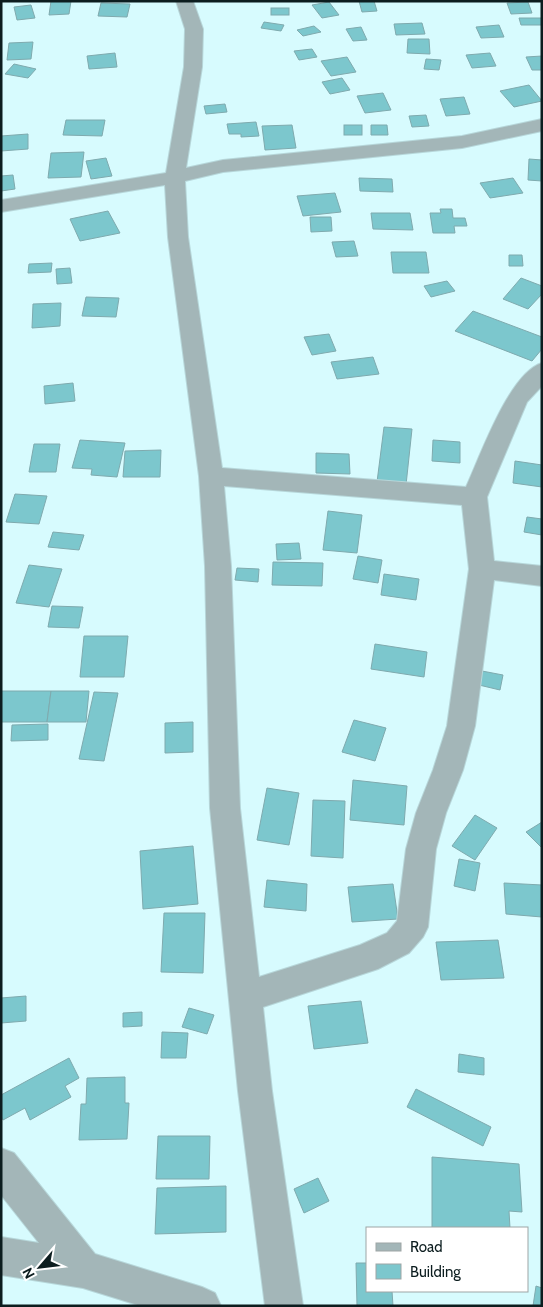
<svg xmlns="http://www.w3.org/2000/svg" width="543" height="1307" viewBox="0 0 543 1307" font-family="Cabin,sans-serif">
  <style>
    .building { fill: #7cc7cd; stroke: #7faaae }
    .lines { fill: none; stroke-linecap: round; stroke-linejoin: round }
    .minor-casing { stroke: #b7d7da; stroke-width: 2 }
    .minor { fill: #a3b6b8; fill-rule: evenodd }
  </style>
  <rect width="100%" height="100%" fill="#d7fbfe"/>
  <g class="building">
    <polygon points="51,1 71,1 69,14 49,15"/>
    <polygon points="359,1 374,1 377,11 362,12"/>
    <polygon points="329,2 339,15 322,18 312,5"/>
    <polygon points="528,2 532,13 511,14 507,3"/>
    <polygon points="101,3 130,4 127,17 98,16"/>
    <polygon points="31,5 35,18 17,20 14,7"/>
    <rect x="271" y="8" width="18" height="7"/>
    <polygon points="519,18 542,18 542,25 521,25"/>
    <polygon points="264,22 284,25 281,31 261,28"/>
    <polygon points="422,23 425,34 396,35 394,24"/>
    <polygon points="499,25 504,37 481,38 476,27"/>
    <polygon points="314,26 321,32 303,36 297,30"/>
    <polygon points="361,27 367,40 353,41 346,29"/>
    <polygon points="408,39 429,39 430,54 407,53"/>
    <polygon points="33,42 31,59 7,60 9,43"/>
    <polygon points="312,49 317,57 299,60 294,51"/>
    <polygon points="115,53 117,67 89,69 87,56"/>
    <polygon points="490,53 496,66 472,68 466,55"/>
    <polygon points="542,56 542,70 532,70 526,57"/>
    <polygon points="347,57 356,72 331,76 321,61"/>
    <polygon points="426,59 441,60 439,70 424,69"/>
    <polygon points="14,64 36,69 28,78 5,74"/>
    <polygon points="342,78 350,90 330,94 322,82"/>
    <polygon points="529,85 542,101 514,107 500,91"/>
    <polygon points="383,93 391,110 365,113 357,96"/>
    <polygon points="464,97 470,114 446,116 440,99"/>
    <polygon points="225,104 227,112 206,114 204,106"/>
    <polygon points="426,115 429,126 412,127 409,116"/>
    <polygon points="66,120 105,120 102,136 63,135"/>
    <polygon points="256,122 259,136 241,137 241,134 229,134 227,124"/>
    <polygon points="292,125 296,148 265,150 262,126"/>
    <rect x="344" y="125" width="18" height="10"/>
    <polygon points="371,125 387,125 388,135 371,135"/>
    <polygon points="28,134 28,149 1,151 1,136"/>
    <polygon points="84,152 81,177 48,178 51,153"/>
    <polygon points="106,158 112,176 91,179 86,161"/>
    <polygon points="529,159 542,160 542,181 528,180"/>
    <polygon points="13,175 15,189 1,191 1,176"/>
    <polygon points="359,178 392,179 393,192 360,191"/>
    <polygon points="513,178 523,193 490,198 480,183"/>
    <polygon points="335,193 341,212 303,216 297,196"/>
    <polygon points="440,209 452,209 453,218 465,218 467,226 454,226 455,233 433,233 430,213 441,213"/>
    <polygon points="108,211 120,233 80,241 70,219"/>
    <polygon points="371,213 410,213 413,230 373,229"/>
    <polygon points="310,217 331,217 332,231 311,232"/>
    <polygon points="354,241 358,256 336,257 332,242"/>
    <polygon points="391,252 426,252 429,273 393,273"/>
    <polygon points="509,255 522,255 523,266 509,266"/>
    <polygon points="52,263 51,272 28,273 29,264"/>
    <polygon points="70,268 72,283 57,284 56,269"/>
    <polygon points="521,278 542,286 542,294 528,309 503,299"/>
    <polygon points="447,281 455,291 431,297 424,286"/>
    <polygon points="86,297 119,298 116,317 82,316"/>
    <polygon points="61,303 60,326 32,328 33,304"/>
    <polygon points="473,311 542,337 542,349 532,361 455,331"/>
    <polygon points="329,334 336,351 312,355 304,337"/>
    <polygon points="373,357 379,374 337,379 331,362"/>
    <polygon points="73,383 75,401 45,404 44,386"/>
    <polygon points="384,427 412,429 406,485 377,482"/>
    <polygon points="80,440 125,443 117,477 91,475 92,469 72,468"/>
    <polygon points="433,440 460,442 460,463 432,461"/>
    <polygon points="34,444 60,444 56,472 29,472"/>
    <polygon points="161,450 160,477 123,477 125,451"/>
    <polygon points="316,453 349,454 350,474 316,473"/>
    <polygon points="515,461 542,465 542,487 513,483"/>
    <polygon points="15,494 47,496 39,524 6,522"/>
    <polygon points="328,511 362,515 357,553 323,550"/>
    <polygon points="527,517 542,519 542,535 524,532"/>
    <polygon points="53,532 84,535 79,550 48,547"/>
    <polygon points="299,543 301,559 277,560 276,544"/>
    <polygon points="358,556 382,560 378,583 353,579"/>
    <polygon points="273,562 323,563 322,586 272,585"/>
    <polygon points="29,565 62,569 49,607 16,603"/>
    <polygon points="237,568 259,569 258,582 235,580"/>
    <polygon points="384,574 419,579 416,600 381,595"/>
    <polygon points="52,606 83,607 79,628 48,627"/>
    <polygon points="84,636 128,636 124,677 80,677"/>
    <polygon points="375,644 427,652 424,677 371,669"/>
    <polygon points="482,671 503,675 500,690 479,685"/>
    <polygon points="1,691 51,691 47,722 1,722"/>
    <polygon points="51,691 89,691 86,722 47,722"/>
    <polygon points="94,692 118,693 104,761 79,759"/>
    <polygon points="354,720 386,728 375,761 342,752"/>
    <polygon points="193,722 193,752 165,753 165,723"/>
    <polygon points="48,724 48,740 11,741 12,725"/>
    <polygon points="353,780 407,786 404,825 350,820"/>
    <polygon points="267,788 299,793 289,845 257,840"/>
    <polygon points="313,800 345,801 343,858 311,856"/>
    <polygon points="475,815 497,828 475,860 452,846"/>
    <polygon points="542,822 542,848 526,832"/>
    <polygon points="193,846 198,904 143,909 140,851"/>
    <polygon points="459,859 480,863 475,891 454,886"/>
    <polygon points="267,880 307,884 306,911 264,907"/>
    <polygon points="504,883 542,885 542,917 506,914"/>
    <polygon points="393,884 398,919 352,922 348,887"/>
    <polygon points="164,913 205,913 203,973 161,972"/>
    <polygon points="498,940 504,978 441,980 436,942"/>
    <polygon points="26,996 26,1021 1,1023 1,998"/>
    <polygon points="361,1001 368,1043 314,1049 308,1006"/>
    <polygon points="189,1008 214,1015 207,1034 182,1027"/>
    <polygon points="142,1012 142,1026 123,1027 123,1013"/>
    <polygon points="162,1032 188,1033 186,1058 161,1058"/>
    <polygon points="459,1054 484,1058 484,1075 458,1072"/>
    <polygon points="69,1058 79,1078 65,1086 71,1097 30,1120 25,1108 3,1120 1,1116 1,1095"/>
    <polygon points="125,1077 125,1103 129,1103 127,1139 79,1140 81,1104 86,1104 87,1078"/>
    <polygon points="416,1089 491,1127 483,1146 407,1107"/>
    <polygon points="158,1136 210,1136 209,1179 156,1179"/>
    <polygon points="432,1157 519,1164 522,1212 509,1211 510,1228 432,1228"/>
    <polygon points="318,1178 329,1201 304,1213 294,1189"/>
    <polygon points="226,1186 226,1232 155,1234 157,1188"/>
    <polygon points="356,1263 367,1263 367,1291 392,1291 393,1306 357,1306"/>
    <polygon points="536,1286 542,1288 542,1306 533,1306"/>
  </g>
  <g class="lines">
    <g class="minor-casing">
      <g id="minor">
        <path d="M 176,1 L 193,1 L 203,29 L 202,67 L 186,168 L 223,160 L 462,136 L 542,119 L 542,131 L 462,148 L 223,172 L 185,181 L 188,237 L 222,468 L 466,487 C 480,457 509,373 542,363 L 542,386 L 527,402 L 487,497 L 494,561 L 542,566 L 542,586 L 494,580 L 475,726 L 463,770 L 446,813 L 436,849 L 428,927 L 423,937 L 409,953 L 378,969 L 263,1007 L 272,1091 L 303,1306 L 265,1306 L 238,1091 L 210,808 L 205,566 L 199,476 L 168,237 L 165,185 L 1,212 L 1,200 L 166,173 L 184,67 L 185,29 ZM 224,486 L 462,505 L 469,569 L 447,726 L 433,770 L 416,813 L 406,849 L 397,921 L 387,933 L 360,945 L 259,977 L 240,808 L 231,566 Z"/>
        <polygon points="1,1148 14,1153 95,1254 202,1287 215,1293 221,1306 141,1306 83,1288 1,1275 1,1237 39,1243 1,1195"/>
      </g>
    </g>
    <use href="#minor" class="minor"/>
  </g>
  <rect width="543" height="1307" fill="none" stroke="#0c1d1f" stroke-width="5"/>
  <rect x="366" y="1227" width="162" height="65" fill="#ffffff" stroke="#9ea5a5"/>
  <rect x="376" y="1243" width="25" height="8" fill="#a3b6b8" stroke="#9ea5a5"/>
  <text x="410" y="1252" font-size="15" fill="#0c1d1f">Road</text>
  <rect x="376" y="1264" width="25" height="15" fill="#7cc7cd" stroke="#9ea5a5"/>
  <text x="410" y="1277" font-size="15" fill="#0c1d1f">Building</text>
  <g transform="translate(40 1267) rotate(242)" stroke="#ffffff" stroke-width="4" paint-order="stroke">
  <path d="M0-4L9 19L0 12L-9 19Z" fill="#0c1d1f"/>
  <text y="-8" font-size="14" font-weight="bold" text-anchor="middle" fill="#0c1d1f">N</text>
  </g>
</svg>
